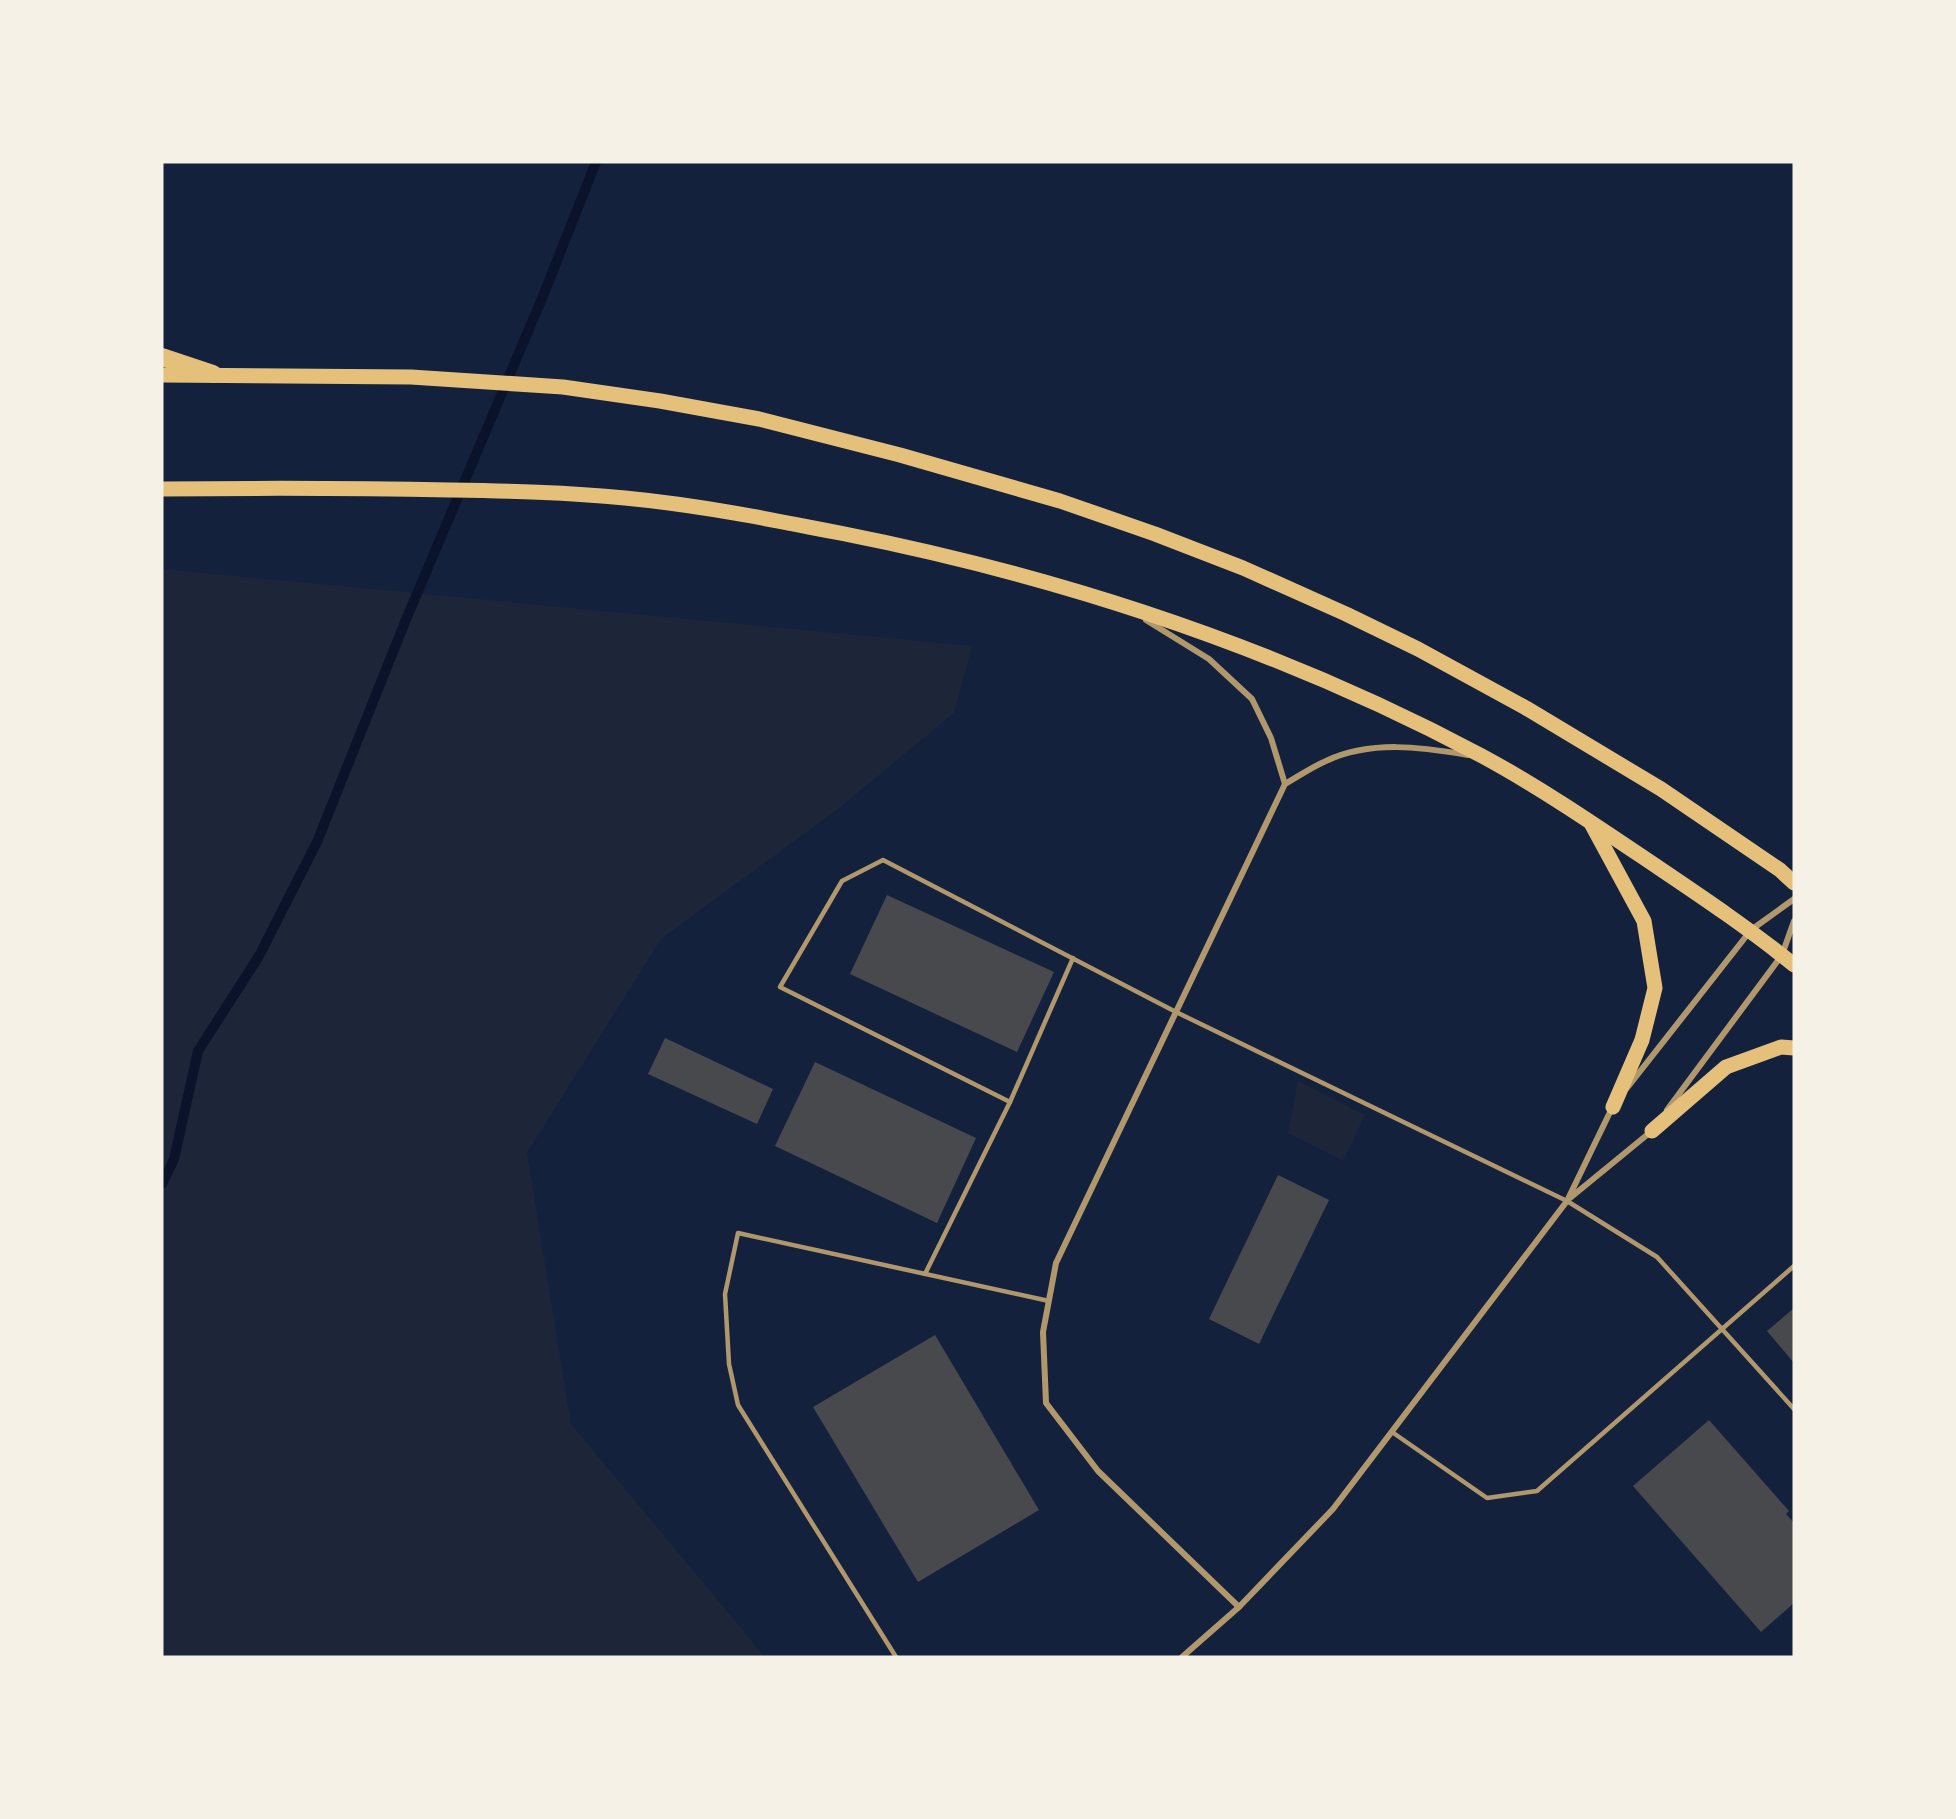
<svg xmlns="http://www.w3.org/2000/svg" width="1956" height="1819" viewBox="0 0 1956 1819" font-family="Arial,sans-serif">
  <style>
    .green { fill: #1d2539 }
    .lines { fill: none; stroke-linecap: round; stroke-linejoin: round }
    .stream { stroke: #0b132b; stroke-width: 10 }
    .building { fill: #48494c }
    .service { stroke: #b1986c; stroke-width: 4.5 }
    .minor { stroke: #b1986c; stroke-width: 6 }
    .primary { stroke: #e5c07b; stroke-width: 15 }
    .motorway { stroke: #e5c07b; stroke-width: 18 }
  </style>
  <rect width="100%" height="100%" fill="#14213d"/>
  <g class="green">
    <polygon points="162,569 972,646 954,713 838,809 661,939 527,1153 571,1424 765,1657 162,1657"/>
    <polygon points="1298,1081 1365,1115 1343,1161 1288,1133"/>
  </g>
  <g class="lines">
    <polyline class="stream" points="162,1184 174,1159 198,1051 259,956 317,842 405,622 543,296 596,162"/>
  </g>
  <g class="building">
    <polygon points="887,895 1054,972 1017,1052 850,974"/>
    <polygon points="665,1038 773,1089 757,1124 648,1074"/>
    <polygon points="815,1062 976,1138 937,1223 775,1146"/>
    <polygon points="1278,1175 1329,1200 1259,1344 1209,1319"/>
    <polygon points="1794,1308 1794,1363 1767,1331"/>
    <polygon points="935,1335 1039,1510 918,1582 813,1407"/>
    <polygon points="1709,1420 1789,1511 1786,1514 1794,1523 1794,1603 1761,1632 1633,1486"/>
  </g>
  <g class="lines">
    <g class="service">
      <polyline points="1010,1102 1073,958"/>
      <polyline points="925,1274 1010,1102 780,987 842,881 883,860 1176,1012 1567,1201 1657,1257 1794,1409"/>
      <polyline points="1392,1432 1487,1498 1537,1491 1794,1266"/>
      <polyline points="896,1657 738,1405 729,1364 725,1294 738,1233 1049,1301"/>
    </g>
    <g class="minor">
      <polyline points="1146,620 1209,659 1252,699 1271,738 1285,784"/>
      <polyline points="1627,1088 1751,930 1794,899"/>
      <polyline points="1667,1110 1782,955 1794,921"/>
      <polyline points="1570,1198 1653,1130"/>
      <path d="M 1239,1607 L 1098,1471 L 1046,1403 L 1043,1332 L 1056,1263 L 1285,784 C 1299,776 1312,767 1326,761 C 1371,740 1421,747 1468,755"/>
      <polyline points="1182,1657 1239,1607 1333,1509 1567,1201 1612,1108"/>
    </g>
    <g class="primary">
      <polyline points="162,375 411,377 563,387 660,401 759,419 900,455 1060,501 1155,534 1243,568 1346,614 1418,649 1526,708 1661,789 1780,870 1794,883"/>
      <path d="M 162,489 C 258,488 354,488 450,490 C 508,491 567,492 625,498 C 698,505 769,519 840,533 C 1063,577 1281,649 1482,756 C 1543,789 1601,829 1659,868 C 1705,899 1751,930 1794,965"/>
      <polyline points="1592,825 1644,921 1655,988 1642,1040 1613,1107"/>
      <polyline points="1652,1131 1726,1067 1781,1047 1794,1048"/>
    </g>
    <polyline class="motorway" points="162,357 213,374"/>
  </g>
  <rect width="1956" height="1819" fill="none" stroke="#f6f1e7" stroke-width="327"/>
</svg>
